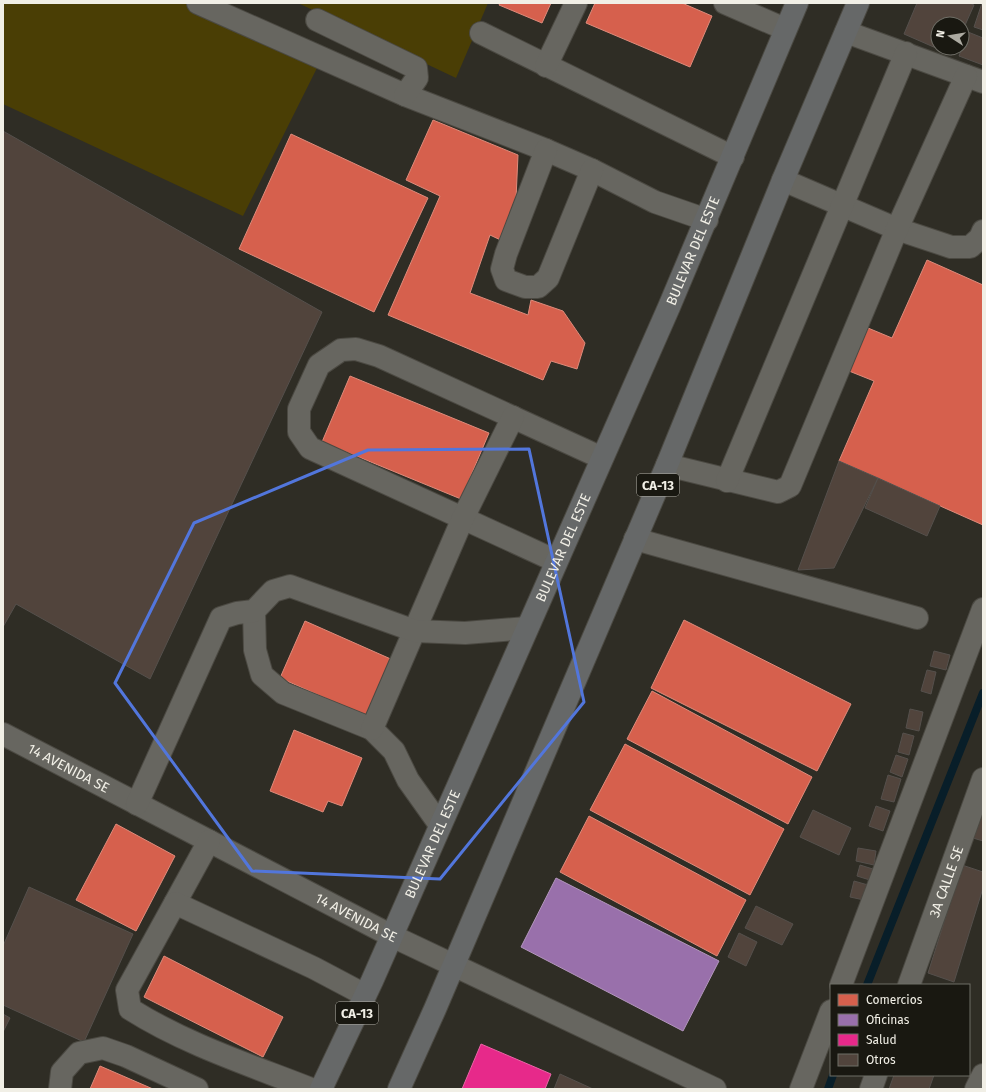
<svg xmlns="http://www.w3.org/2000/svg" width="986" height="1092" viewBox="0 0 986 1092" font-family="'Fira Sans',sans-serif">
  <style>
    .green { fill: #4a3e05 }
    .shops { fill: #d6604d; stroke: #de8b7b }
    .offices { fill: #9970ab; stroke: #b396bd }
    .health { fill: #e7298a; stroke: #ea64a6 }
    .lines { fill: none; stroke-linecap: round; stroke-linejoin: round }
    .stream { stroke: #081e29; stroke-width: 8 }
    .building { fill: #51443c; stroke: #55504c }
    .minor-casing { stroke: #4b4942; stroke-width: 24 }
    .highway-casing { stroke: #4b4942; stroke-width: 24 }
    .minor { stroke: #676660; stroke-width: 22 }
    .highway { stroke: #666868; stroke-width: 22 }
    .marked { fill: none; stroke: #5276dc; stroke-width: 3; stroke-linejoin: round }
    .labels { text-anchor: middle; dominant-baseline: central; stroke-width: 4; stroke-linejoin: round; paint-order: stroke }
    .shield { fill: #191811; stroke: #b0aea6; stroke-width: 1 }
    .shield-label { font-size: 13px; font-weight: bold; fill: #f1efe6 }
    .street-label { font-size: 14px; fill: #f1efe6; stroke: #191811 }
  </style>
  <rect width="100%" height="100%" fill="#2f2d25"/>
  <g class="green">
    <polygon points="3,3 200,3 323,56 243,216 3,104"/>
    <polygon points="298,3 488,3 456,78"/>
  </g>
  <g class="shops">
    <polygon points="500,3 551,3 542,23 499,5"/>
    <polygon points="595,3 682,3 712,16 690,67 586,23"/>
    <polygon points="433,120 518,155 516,199 507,243 490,235 470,293 528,315 531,300 563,311 585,343 577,369 551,361 543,380 388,315 440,196 406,180"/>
    <polygon points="291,134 428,198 374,312 239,249"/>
    <polygon points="927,260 983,285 983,525 839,461 874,381 849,371 868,328 892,338"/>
    <polygon points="350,376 489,433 461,499 322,442"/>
    <polygon points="684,620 851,704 817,771 651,688"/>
    <polygon points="305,621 393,660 368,717 280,678"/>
    <polygon points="652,691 812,777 788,824 627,739"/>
    <polygon points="294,730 362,758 342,806 328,801 323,812 270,791"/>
    <polygon points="625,744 784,829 750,895 590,810"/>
    <polygon points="589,816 746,900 717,956 560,872"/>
    <polygon points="116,824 175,856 136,931 76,900"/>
    <polygon points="164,956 283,1017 263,1057 144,997"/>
    <polygon points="100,1066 153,1089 90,1089"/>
  </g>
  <polygon class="offices" points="556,878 719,961 683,1031 521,947"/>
  <polygon class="health" points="481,1044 551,1074 545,1089 462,1089"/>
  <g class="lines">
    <g class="stream">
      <polyline points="867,985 983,693"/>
      <polyline points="828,1089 833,1075"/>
    </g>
  </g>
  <g class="building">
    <polygon points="917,3 969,3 974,5 962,32 962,24 938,24 938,48 955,48 952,55 904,34"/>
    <polygon points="982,3 983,4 983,30 974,27"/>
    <polygon points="968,32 983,38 983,65 959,56"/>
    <polygon points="3,131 322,312 150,679 16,604 3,627"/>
    <polygon points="839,461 878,478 834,568 798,570"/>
    <polygon points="878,478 940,506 927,536 865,508"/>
    <polygon points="934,651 950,655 946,670 930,666"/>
    <polygon points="927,670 936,672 931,694 921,691"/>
    <polygon points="910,709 923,712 919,731 906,728"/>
    <polygon points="903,733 914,736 909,755 898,752"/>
    <polygon points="896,755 908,759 902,777 890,772"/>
    <polygon points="888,775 901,779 894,802 881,799"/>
    <polygon points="876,806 890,811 883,831 869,826"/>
    <polygon points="813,810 851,828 839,855 800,837"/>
    <polygon points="983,810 983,841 973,838"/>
    <polygon points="858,848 876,851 874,865 856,861"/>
    <polygon points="860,865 876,870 873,881 857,876"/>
    <polygon points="962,865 983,872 983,888 954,982 928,973"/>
    <polygon points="854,881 868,885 864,900 850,897"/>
    <polygon points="29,887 133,934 84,1042 3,1005 3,946"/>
    <polygon points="756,906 793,924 782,945 745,928"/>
    <polygon points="739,933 757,942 746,966 728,957"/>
    <polygon points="3,1014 10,1018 3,1032"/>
    <polygon points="560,1074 593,1089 554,1089"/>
    <polygon points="894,1075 934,1075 929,1089 889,1089"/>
  </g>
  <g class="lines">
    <g class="minor-casing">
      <g id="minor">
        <polyline points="198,3 405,95 546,150 592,170 655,202 707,220"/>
        <polyline points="725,3 785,29"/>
        <polyline points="317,20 416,68 417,78 405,95"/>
        <polyline points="846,32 983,82"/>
        <polyline points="481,33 733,157"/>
        <polyline points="546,66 576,3"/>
        <polyline points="546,150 506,254 502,269 506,280 525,287 538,287 548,278 592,170"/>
        <polyline points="783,180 897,229 951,247 970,247 980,238 983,231"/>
        <polyline points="667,465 778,492 790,486 897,229 966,76"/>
        <polyline points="727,481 906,53"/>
        <polyline points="635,539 917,618"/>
        <polyline points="556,561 310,448 299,432 299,409 319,365 341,350 356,349 379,356 602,458"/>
        <polyline points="254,611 255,650 262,675 283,693 372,729 394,751 408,780 440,825"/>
        <polyline points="372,729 463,518 513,417"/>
        <path id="s1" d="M 3,734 L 392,936 L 715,1089"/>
        <polyline points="137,804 221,618 237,613 254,611 273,591 290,586 415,631 465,633 527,628"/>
        <polyline points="175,903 209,841"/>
        <polyline points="841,985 983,609"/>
        <path id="s2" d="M 909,985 L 983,779"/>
        <polyline points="60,1089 62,1072 79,1053 103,1048 126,1056 197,1089"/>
        <path d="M 311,1089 C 250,1065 185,1044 130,1009 L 127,990 L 175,903 L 314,968 L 365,995"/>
        <polyline points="801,1089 831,1011"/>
        <polyline points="871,1089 876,1075"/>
        <polyline points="976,1089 983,1075"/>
      </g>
    </g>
    <g class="highway-casing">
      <g id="highway">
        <path id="s3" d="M 321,1089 L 372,981 L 669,307 L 797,3"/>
        <polyline points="399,1089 435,1009 667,465 783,180 858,3"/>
      </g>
    </g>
    <use href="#minor" class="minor"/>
    <use href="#highway" class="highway"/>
  </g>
  <path class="marked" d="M 529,449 L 584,702 L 440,879 L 252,871 L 115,683 L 194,523 L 368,450 Z"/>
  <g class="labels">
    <g class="shield">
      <rect x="637" y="474" width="42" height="22" rx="3"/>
      <rect x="336" y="1002" width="42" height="22" rx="3"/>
    </g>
    <g class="shield-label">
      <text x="658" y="485">CA-13</text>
      <text x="357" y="1013">CA-13</text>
    </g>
    <g class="street-label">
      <text stroke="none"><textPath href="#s3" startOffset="917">BULEVAR DEL ESTE</textPath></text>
      <text stroke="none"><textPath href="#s3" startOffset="593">BULEVAR DEL ESTE</textPath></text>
      <text stroke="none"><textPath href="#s1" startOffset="74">14 AVENIDA SE</textPath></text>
      <text stroke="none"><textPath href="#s3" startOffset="269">BULEVAR DEL ESTE</textPath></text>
      <text stroke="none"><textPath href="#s2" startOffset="110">3A CALLE SE</textPath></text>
      <text stroke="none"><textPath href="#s1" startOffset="398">14 AVENIDA SE</textPath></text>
    </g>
  </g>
  <rect width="986" height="1092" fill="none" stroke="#f1efe6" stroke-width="8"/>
  <rect x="830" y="984" width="140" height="92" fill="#191811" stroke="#6f6e66"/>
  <rect x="838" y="994" width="20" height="12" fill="#d6604d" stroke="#6f6e66"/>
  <text x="866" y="1004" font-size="12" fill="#f1efe6">Comercios</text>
  <rect x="838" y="1014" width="20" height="12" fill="#9970ab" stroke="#6f6e66"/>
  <text x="866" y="1024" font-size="12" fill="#f1efe6">Oficinas</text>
  <rect x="838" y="1034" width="20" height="12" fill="#e7298a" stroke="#6f6e66"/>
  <text x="866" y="1044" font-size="12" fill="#f1efe6">Salud</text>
  <rect x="838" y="1054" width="20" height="12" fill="#51443c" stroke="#6f6e66"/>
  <text x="866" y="1064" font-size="12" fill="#f1efe6">Otros</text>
  <g transform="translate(950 36) rotate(282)"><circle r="19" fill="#191811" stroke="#6f6e66"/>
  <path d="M0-3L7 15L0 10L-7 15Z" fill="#adaba2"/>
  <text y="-6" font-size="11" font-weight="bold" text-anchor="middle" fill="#f1efe6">N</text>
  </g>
</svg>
